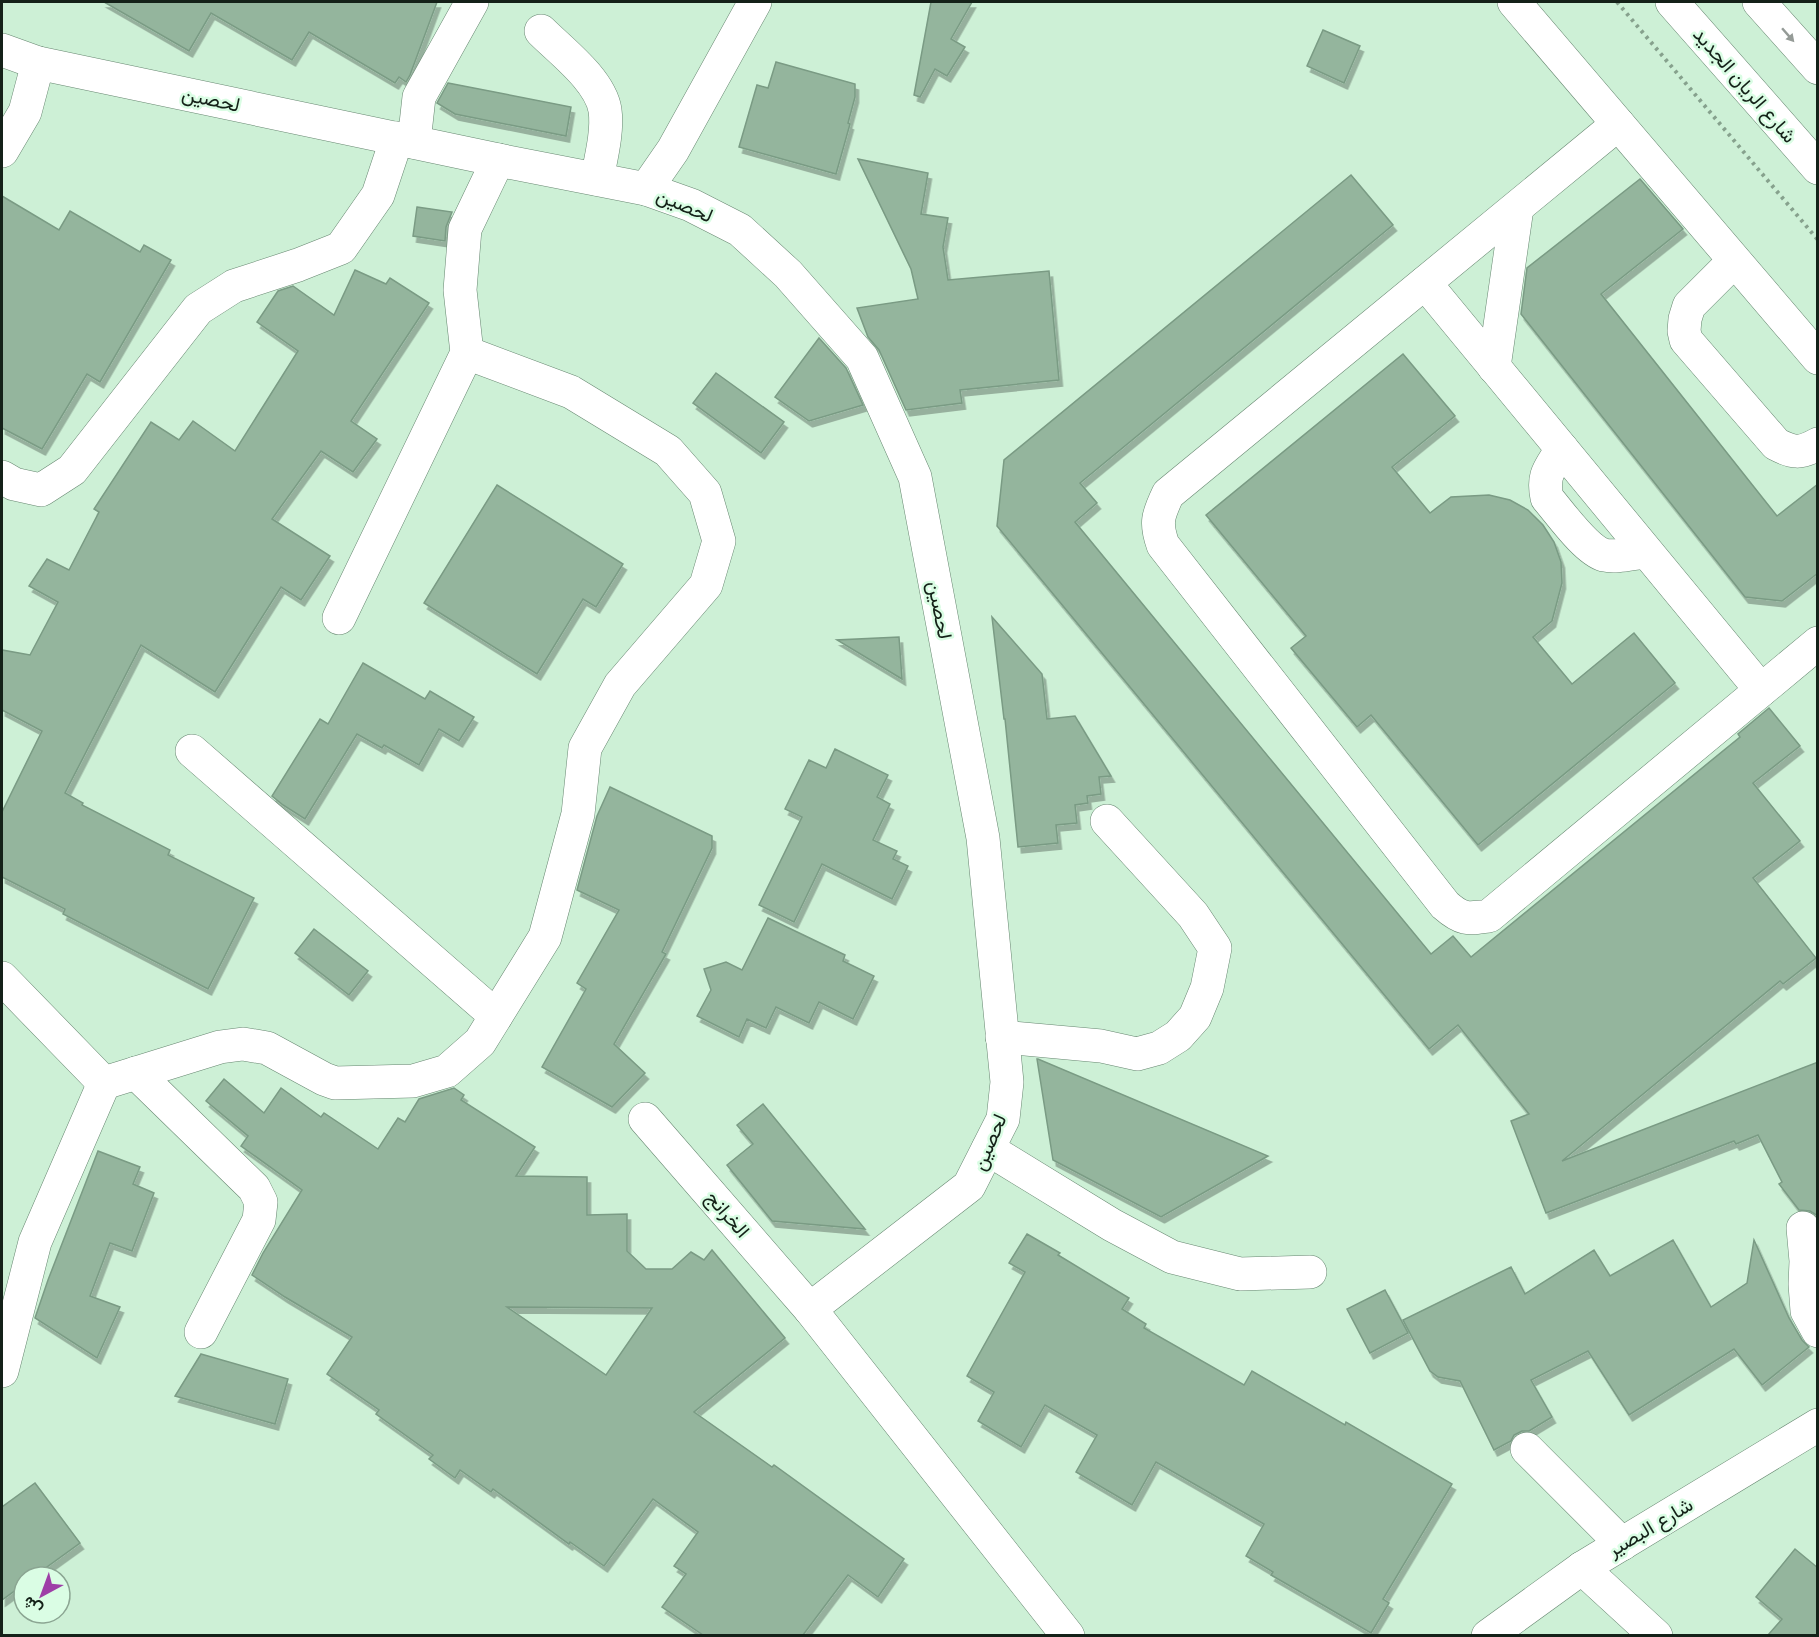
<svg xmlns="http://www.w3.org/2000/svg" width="1819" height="1637" viewBox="0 0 1819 1637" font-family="Raleway,Vazirmatn,sans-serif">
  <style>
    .building { fill: #94b59d; stroke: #7a9b84; stroke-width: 1.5; fill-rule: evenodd; filter: url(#shadow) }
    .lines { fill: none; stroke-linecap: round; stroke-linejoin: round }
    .minor-casing { stroke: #678771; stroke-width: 34 }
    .highway-casing { stroke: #678771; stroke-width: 34 }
    .path { stroke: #86a18d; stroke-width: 4; stroke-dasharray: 3 4.5; stroke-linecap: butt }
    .minor { stroke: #fff; stroke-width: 33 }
    .highway { stroke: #fff; stroke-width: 33 }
    .oneway { fill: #959b97 }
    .labels { text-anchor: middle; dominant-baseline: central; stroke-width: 5; stroke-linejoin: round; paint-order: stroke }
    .street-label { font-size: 20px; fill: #142118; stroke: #dafde4 }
  </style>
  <defs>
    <filter id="shadow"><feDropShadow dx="3.5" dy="6" stdDeviation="0" flood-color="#0004"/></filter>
  </defs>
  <rect width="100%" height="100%" fill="#cdf0d6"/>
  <g class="building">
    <polygon points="104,2 437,2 410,75 406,82 399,77 395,83 309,32 292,60 211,13 189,51"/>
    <polygon points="931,2 972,2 951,39 965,47 947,76 935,69 920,97 914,95"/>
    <polygon points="1323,30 1360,46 1344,83 1307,66"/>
    <polygon points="776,62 855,84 855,97 848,123 850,124 836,174 739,147 757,85 768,88"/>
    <polygon points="448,83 571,107 566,136 455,114 437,103"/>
    <polygon points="858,159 928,173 921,214 948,218 943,247 948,280 1049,271 1059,380 960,390 962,403 906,410 879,350 868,337 857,308 918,299 911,269"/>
    <polygon points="1351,175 1393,225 1080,483 1097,503 1075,522 1431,954 1453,936 1471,957 1740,737 1738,734 1769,708 1800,746 1753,783 1800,841 1753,878 1816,958 1783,984 1780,981 1562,1161 1818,1062 1818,1216 1810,1211 1799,1210 1779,1184 1782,1182 1758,1135 1736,1144 1734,1141 1546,1213 1511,1121 1529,1114 1458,1025 1429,1049 997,526 1004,460"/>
    <polygon points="1640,179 1683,229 1601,294 1777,516 1818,484 1818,573 1782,601 1745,597 1521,314 1527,268"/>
    <polygon points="2,196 59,230 70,211 140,252 144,245 171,260 100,382 87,374 42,449 2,428"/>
    <polygon points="417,207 452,212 446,227 445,241 413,236"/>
    <polygon points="355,270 386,284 390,278 429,303 351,421 377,439 353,472 321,451 272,519 330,556 301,600 281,587 215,692 141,645 65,793 83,803 82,805 170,850 168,855 254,898 208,989 63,914 65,909 2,877 2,812 42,731 2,710 2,650 30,655 58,602 29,586 47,559 69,570 99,512 94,509 151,422 179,440 193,421 235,451 298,351 257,322 278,291 293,286 334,315"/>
    <polygon points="819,338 846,368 863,405 809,421 775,397"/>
    <polygon points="1403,354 1455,416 1392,467 1430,513 1451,497 1489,495 1510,500 1528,510 1543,525 1554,542 1561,562 1562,583 1552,621 1533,637 1572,684 1634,633 1675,683 1478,845 1371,715 1357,727 1291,648 1306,636 1206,515"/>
    <polygon points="716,373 784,422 761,453 693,403"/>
    <polygon points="497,485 623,564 596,607 583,599 537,674 424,603"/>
    <polygon points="992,617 1042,674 1047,719 1075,716 1111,776 1099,777 1101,794 1087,796 1088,803 1075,805 1077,823 1056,825 1058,843 1018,847 1005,719 1004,719"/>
    <polygon points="899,637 902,679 837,640"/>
    <polygon points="363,663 425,699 430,691 474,717 459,741 439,729 419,765 384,745 382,748 357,734 305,819 283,805 272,796 320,719 328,724"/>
    <polygon points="835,749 888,775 877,797 890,804 873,840 897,851 893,859 908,866 892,899 822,864 794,922 759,905 802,817 785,809 809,760 826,768"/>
    <polygon points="610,787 712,836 712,848 662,952 666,954 614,1044 645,1073 612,1107 542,1067 586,989 577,983 619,910 577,890 597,816"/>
    <polygon points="768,918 845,955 843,961 874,976 853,1019 819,1002 809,1023 776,1007 766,1028 747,1019 739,1037 697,1016 711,990 704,969 726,962 742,970"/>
    <polygon points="314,929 368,971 349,995 295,953"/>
    <polygon points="1037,1059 1038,1059 1268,1156 1161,1217 1053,1160"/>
    <path d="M 224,1079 L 264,1113 L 281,1088 L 321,1117 L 324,1113 L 378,1149 L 398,1118 L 405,1122 L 419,1099 L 454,1088 L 464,1095 L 461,1100 L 535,1147 L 516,1176 L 587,1177 L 587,1215 L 627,1214 L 627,1251 L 646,1269 L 672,1269 L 691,1252 L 704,1260 L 712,1250 L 785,1338 L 694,1412 L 772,1467 L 774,1465 L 904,1559 L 878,1597 L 848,1575 L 803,1635 L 703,1635 L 662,1607 L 686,1574 L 674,1566 L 698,1532 L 653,1499 L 604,1566 L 570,1542 L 569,1544 L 493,1489 L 491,1492 L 460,1470 L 455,1478 L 429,1459 L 433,1455 L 376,1414 L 379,1410 L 327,1374 L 352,1337 L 285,1297 L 252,1275 L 263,1253 L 302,1190 L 241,1146 L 248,1136 L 206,1101 ZM 507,1307 L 652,1308 L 606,1375 Z"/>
    <polygon points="763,1104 865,1229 772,1221 727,1165 753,1144 737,1125"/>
    <polygon points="98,1151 140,1167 133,1184 154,1193 132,1251 110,1243 90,1296 120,1307 97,1358 35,1318 48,1280"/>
    <polygon points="1027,1234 1060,1253 1058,1255 1129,1298 1122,1309 1146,1324 1144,1328 1244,1385 1252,1371 1345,1425 1346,1422 1452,1484 1383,1599 1389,1603 1371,1633 1271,1575 1273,1572 1246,1556 1264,1524 1156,1462 1132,1505 1076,1472 1097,1435 1045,1405 1021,1447 978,1421 994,1392 967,1376 1025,1272 1009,1263"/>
    <polygon points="1673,1240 1711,1307 1747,1283 1754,1240 1789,1318 1802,1340 1809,1347 1762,1385 1734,1349 1629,1415 1588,1351 1531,1380 1552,1417 1529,1431 1522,1431 1514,1435 1511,1441 1494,1450 1460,1381 1438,1377 1430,1371 1403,1320 1511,1267 1525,1294 1594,1250 1610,1276"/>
    <polygon points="1385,1290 1408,1333 1370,1353 1347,1309"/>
    <polygon points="201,1354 288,1379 275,1424 175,1396"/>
    <polygon points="35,1483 80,1543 33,1577 24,1577 24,1584 2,1600 2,1507"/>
    <polygon points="1795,1549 1818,1568 1818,1635 1768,1635 1782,1619 1756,1597"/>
  </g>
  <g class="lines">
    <g class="minor-casing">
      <g id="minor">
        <polyline points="1514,2 1818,358"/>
        <polyline points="1672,2 1818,168"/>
        <path d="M 541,31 C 561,51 600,80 605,110 C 608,131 601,158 597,179"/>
        <polyline points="2,50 38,63 498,160 646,189 691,205 740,230 788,274 862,358 915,477 983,838 1007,1082 1003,1119 969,1186 810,1309 1068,1636"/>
        <path d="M 1618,124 L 1168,494 C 1158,515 1155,523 1163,545 L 1445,905 C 1462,920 1467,919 1489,916 L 1818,643"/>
        <polyline points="414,142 419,97 472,2"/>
        <polyline points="2,151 25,112 38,63"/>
        <polyline points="646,189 673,150 755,2"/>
        <path d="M 1734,261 L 1689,306 L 1685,319 L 1684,331 L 1686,340 L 1776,444 C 1793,453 1800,454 1818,444"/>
        <polyline points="1425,283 1761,690"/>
        <polyline points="1494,367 1517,208"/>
        <path d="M 1562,449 C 1550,469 1542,474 1547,498 C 1560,513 1586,550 1604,555 C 1617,558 1633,553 1646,552"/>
        <polyline points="2,477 14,484 41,490 72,470 198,309 234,286 298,265 341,248 378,195 397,138"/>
        <polyline points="339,618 467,353 460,290 465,229 498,160"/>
        <polyline points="192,751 496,1016"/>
        <polyline points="2,978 104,1083 220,1047 243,1044 267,1048 324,1079 335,1083 413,1081 447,1071 480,1042 545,937 578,814 585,748 620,685 706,585 719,541 705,493 668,451 571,392 467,353"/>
        <polyline points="1002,1037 1101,1046 1137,1054 1159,1048 1178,1036 1195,1017 1207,988 1215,948 1193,915 1107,821"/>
        <polyline points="136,1073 254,1188 261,1202 259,1220 201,1332"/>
        <polyline points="645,1119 810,1309"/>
        <polyline points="988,1149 1112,1225 1172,1257 1240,1274 1310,1272"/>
        <polyline points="1803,1228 1806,1261 1805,1284 1807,1311 1818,1331"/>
        <polyline points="2,1371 35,1242 104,1083"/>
        <polyline points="1527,1449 1622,1544"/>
        <polyline points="1582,1568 1656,1636"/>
        <polyline points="1488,1636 1582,1568 1818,1425"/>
      </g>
    </g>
    <g class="highway-casing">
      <polyline id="highway" points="1759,2 1818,68"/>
    </g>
    <polyline class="path" points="1617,2 1818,240"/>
    <use href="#minor" class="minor"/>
    <use href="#highway" class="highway"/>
  </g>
  <defs><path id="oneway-solid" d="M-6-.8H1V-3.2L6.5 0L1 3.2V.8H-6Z" transform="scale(1.5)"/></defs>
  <use class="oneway" href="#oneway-solid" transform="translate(1788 35) rotate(49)"/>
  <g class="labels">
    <g class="street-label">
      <text transform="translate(1745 85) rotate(49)">شارع الريان الجديد</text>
      <text transform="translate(211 99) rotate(12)">لحصين</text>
      <text transform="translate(685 205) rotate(23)">لحصين</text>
      <text transform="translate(940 610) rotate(79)">لحصين</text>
      <text transform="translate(989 1142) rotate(-67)">لحصين</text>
      <text transform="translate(728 1214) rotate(49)">الخرانج</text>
      <text transform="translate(1650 1527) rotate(-31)">شارع البصير</text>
    </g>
  </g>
  <rect width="1819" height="1637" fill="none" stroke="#142118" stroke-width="6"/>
  <g transform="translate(42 1595) rotate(221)"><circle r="28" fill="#dafde4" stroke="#8ba592" stroke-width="1.5"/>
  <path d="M0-4.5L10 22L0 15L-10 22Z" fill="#9e3ea7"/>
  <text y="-9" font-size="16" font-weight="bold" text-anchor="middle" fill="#142118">ش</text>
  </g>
</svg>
